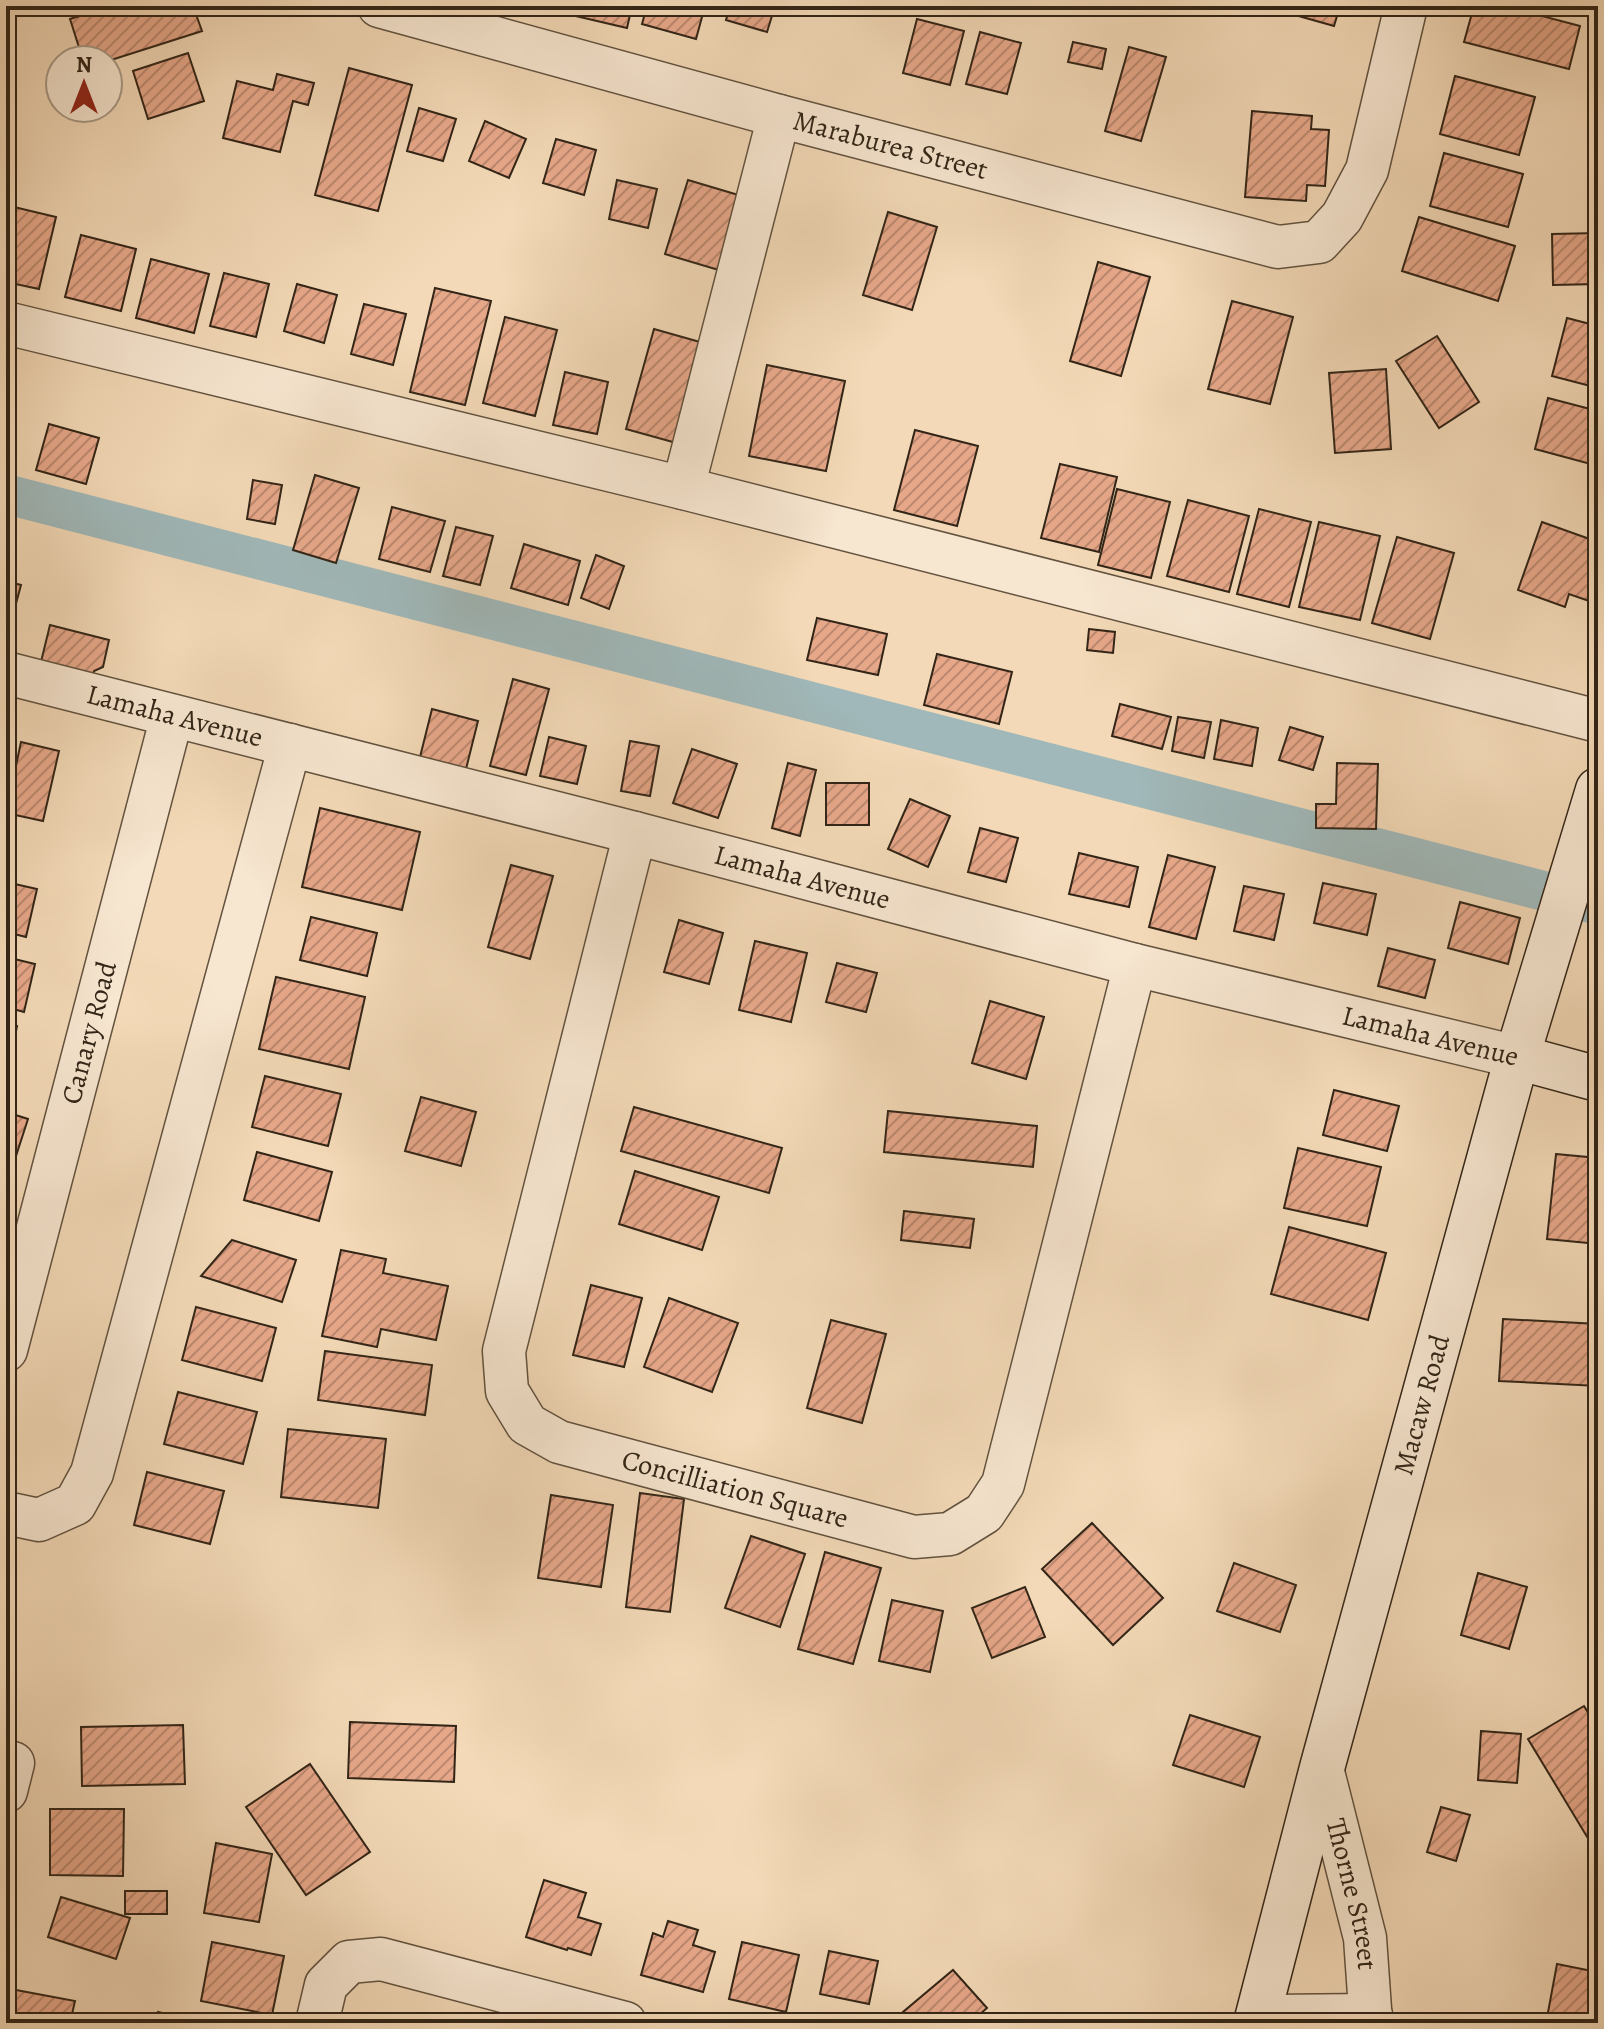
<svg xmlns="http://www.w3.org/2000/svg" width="1604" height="2029" viewBox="0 0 1604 2029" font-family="Alegreya,serif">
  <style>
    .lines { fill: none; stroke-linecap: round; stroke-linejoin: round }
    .canal { stroke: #a0b8b9; stroke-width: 40 }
    .building { fill: url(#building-hatch); stroke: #322517; stroke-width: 2 }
    .street-casing { stroke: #62523f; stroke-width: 45 }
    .secondary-casing { stroke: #322517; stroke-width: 47 }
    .street { stroke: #f7e6d0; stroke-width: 42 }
    .secondary { stroke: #f7e6d0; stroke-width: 44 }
    .labels { text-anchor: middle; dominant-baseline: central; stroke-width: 7; stroke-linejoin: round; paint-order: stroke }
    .street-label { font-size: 28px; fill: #322517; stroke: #f7e6d0 }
  </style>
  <defs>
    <pattern id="building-hatch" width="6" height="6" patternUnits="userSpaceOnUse" patternTransform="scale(2)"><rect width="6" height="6" fill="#e7a88a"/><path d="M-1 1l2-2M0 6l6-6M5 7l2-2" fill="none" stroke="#bc8970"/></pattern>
  </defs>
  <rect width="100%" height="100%" fill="#f3d9b7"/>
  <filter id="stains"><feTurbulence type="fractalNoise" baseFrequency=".0025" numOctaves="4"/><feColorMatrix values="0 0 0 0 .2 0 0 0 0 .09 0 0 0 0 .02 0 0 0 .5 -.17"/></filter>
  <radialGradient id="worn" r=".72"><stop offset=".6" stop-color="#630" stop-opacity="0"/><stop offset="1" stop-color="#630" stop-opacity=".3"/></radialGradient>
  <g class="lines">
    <polyline class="canal" points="6,494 1598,905"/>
  </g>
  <g class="building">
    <polygon points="111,6 193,6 202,31 108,61 83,60 70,19"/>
    <polygon points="569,6 632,6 627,28 567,14"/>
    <polygon points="647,6 705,6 696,39 642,24"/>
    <polygon points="730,6 775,6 767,32 726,20"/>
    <polygon points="1283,6 1340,6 1334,26 1281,11"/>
    <polygon points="1474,6 1504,6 1580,26 1569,69 1464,42"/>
    <polygon points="917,19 964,31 950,85 903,73"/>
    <polygon points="980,32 1021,43 1007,94 966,84"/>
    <polygon points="1073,42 1106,49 1102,69 1068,62"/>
    <polygon points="1129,47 1166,57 1141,141 1105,131"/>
    <polygon points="188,53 204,101 148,119 133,71"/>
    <polygon points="349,68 412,85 378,211 315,195"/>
    <polygon points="277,74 314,83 308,105 293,101 280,152 223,138 237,81 273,90"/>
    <polygon points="1455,76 1535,97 1519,155 1440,134"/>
    <polygon points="419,108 456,119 443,161 407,151"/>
    <polygon points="1252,111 1312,116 1311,129 1329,130 1325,186 1307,185 1306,201 1245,197"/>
    <polygon points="485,121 526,139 509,178 469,161"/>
    <polygon points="556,139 596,150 584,195 543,183"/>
    <polygon points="1444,153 1523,174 1508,227 1430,206"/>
    <polygon points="617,180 657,189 648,228 609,219"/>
    <polygon points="688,180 745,197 722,271 665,254"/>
    <polygon points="14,207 56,217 39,289 6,282 6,242"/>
    <polygon points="888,212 937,227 912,310 863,295"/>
    <polygon points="1419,217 1515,246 1498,301 1402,271"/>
    <polygon points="1598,233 1598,284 1553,285 1552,234"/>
    <polygon points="81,235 136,249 121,311 65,297"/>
    <polygon points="151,259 209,274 194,333 136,318"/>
    <polygon points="1098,262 1150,277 1121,376 1070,361"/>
    <polygon points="224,273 269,284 256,337 210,326"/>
    <polygon points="297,284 337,295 324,343 284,331"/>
    <polygon points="435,288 491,301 465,405 410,392"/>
    <polygon points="1232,301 1293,317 1270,404 1208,389"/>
    <polygon points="364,304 406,314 393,365 351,354"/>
    <polygon points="505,317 557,330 535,416 483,403"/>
    <polygon points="1567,318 1598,326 1598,388 1552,376"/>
    <polygon points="654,329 707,344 680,444 626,429"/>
    <polygon points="1437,336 1479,402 1439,428 1396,361"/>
    <polygon points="767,365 845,381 826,471 749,456"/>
    <polygon points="1386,369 1391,449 1335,453 1329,373"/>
    <polygon points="565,372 608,382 597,434 553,425"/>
    <polygon points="1548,398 1598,411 1598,466 1535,449"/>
    <polygon points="49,424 99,438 86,484 36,470"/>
    <polygon points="915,430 978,446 957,526 894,510"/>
    <polygon points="1060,464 1117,477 1099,552 1041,538"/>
    <polygon points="315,475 359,488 336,563 293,550"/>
    <polygon points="253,480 282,485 275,524 247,519"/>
    <polygon points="1117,489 1170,502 1151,578 1098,565"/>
    <polygon points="1188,500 1249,516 1229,592 1167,576"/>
    <polygon points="392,507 445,521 430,572 379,559"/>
    <polygon points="1259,509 1311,522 1289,607 1237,594"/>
    <polygon points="1319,522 1380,536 1360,620 1299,607"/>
    <polygon points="1542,522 1598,542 1598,604 1569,594 1565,607 1518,590"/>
    <polygon points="456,527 493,536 480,585 443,576"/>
    <polygon points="1397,537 1454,553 1430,639 1372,623"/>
    <polygon points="524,544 580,561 568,605 511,588"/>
    <polygon points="596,555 624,566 609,609 581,598"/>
    <polygon points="6,581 21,585 6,641"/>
    <polygon points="817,618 887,634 878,675 807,660"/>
    <polygon points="50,625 109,640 103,667 94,671 90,687 38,674"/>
    <polygon points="1089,629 1115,632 1113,653 1087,650"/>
    <polygon points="937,654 1012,672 999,724 924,705"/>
    <polygon points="513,679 549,689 526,775 490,766"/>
    <polygon points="1120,704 1171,717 1162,749 1112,736"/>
    <polygon points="432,709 478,721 465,773 419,761"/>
    <polygon points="1178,717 1211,722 1204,758 1172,751"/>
    <polygon points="1221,720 1258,728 1252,766 1214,759"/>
    <polygon points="1290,727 1323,737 1313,770 1279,760"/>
    <polygon points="549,737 586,746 577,784 540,776"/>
    <polygon points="630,741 659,746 650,796 621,791"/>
    <polygon points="21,742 59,751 43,821 6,813"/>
    <polygon points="692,749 737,764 718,818 673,803"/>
    <polygon points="788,763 816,770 800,836 772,828"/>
    <polygon points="1337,763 1378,764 1376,829 1316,828 1316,804 1336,804"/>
    <rect x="826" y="783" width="43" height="42"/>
    <polygon points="910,799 950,816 928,867 888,849"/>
    <polygon points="320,808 420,832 402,910 302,887"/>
    <polygon points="980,828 1018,838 1006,882 968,872"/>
    <polygon points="1079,853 1138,867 1129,907 1069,894"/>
    <polygon points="1168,855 1215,867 1196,939 1149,927"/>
    <polygon points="511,865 553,876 530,959 488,947"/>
    <polygon points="6,882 37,889 26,937 6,932"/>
    <polygon points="1323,883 1376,894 1367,935 1314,923"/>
    <polygon points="1244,886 1284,894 1274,940 1234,931"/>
    <polygon points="1460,902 1520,918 1508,964 1448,948"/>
    <polygon points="311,917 377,933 367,976 300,960"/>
    <polygon points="679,920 723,933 709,984 664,972"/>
    <polygon points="755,941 807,953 791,1022 739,1010"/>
    <polygon points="1388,948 1435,960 1425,998 1378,986"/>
    <polygon points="6,957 35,964 24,1012 6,1007"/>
    <polygon points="837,963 877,973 866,1012 826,1002"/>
    <polygon points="276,977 365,997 349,1069 259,1049"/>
    <polygon points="990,1001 1044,1017 1026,1079 972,1063"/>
    <polygon points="6,1024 17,1026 6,1083"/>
    <polygon points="265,1076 341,1094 328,1146 252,1127"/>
    <polygon points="1334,1090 1399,1106 1387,1151 1323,1135"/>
    <polygon points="421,1097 476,1112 461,1166 405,1151"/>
    <polygon points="634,1107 782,1148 769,1193 621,1151"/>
    <polygon points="888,1111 1037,1126 1033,1167 884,1152"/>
    <polygon points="6,1112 28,1119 6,1187"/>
    <polygon points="1298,1148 1381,1167 1367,1226 1284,1208"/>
    <polygon points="257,1152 332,1172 319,1221 244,1200"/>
    <polygon points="1556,1154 1598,1158 1598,1244 1547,1239"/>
    <polygon points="635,1171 719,1197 702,1250 619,1224"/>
    <polygon points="904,1211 974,1219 970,1248 901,1240"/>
    <polygon points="1289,1227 1386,1253 1368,1320 1271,1294"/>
    <polygon points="232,1240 296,1260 282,1302 201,1276"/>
    <polygon points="341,1250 386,1259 383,1273 448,1286 436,1340 381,1329 377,1347 322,1336"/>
    <polygon points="591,1285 642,1298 624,1367 573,1355"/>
    <polygon points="669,1298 738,1323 712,1392 644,1367"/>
    <polygon points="196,1307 276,1328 262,1381 182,1360"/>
    <polygon points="1503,1319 1598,1324 1598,1386 1499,1381"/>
    <polygon points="831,1320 886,1334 862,1423 807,1408"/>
    <polygon points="325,1351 432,1365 425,1415 318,1400"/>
    <polygon points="178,1392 257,1412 243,1464 164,1444"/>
    <polygon points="288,1429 386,1439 378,1508 281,1497"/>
    <polygon points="147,1472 224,1491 210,1544 134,1525"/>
    <polygon points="640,1493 684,1499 670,1612 626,1607"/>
    <polygon points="551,1495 613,1505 601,1587 538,1578"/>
    <polygon points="1092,1523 1163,1598 1113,1645 1042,1569"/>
    <polygon points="751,1536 805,1554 780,1627 725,1608"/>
    <polygon points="825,1552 881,1568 853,1664 798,1649"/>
    <polygon points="1234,1563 1296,1585 1280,1632 1217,1611"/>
    <polygon points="1478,1573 1527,1587 1509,1649 1461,1635"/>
    <polygon points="1025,1587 1045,1637 992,1658 972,1608"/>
    <polygon points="892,1600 943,1611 930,1672 879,1661"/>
    <polygon points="1584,1706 1598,1729 1598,1855 1528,1739"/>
    <polygon points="1190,1715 1260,1737 1244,1787 1173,1765"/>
    <polygon points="350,1722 456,1726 454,1782 348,1778"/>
    <polygon points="183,1725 185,1784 82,1786 81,1727"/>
    <polygon points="1481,1731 1521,1734 1517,1783 1478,1780"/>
    <polygon points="310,1764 370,1852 306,1895 246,1807"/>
    <polygon points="1441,1807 1470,1815 1456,1861 1427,1852"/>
    <polygon points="50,1809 124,1809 123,1876 50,1875"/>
    <polygon points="216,1843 272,1854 259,1922 204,1913"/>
    <polygon points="544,1880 586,1893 578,1917 601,1924 591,1955 568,1948 567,1950 526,1937"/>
    <rect x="125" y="1891" width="42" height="23"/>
    <polygon points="61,1897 130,1918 116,1959 48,1937"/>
    <polygon points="668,1921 698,1930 693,1945 715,1952 703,1992 641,1975 653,1933 663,1937"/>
    <polygon points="212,1942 284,1956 272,2015 201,2001"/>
    <polygon points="742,1942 799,1955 786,2012 729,1999"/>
    <polygon points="829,1951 878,1961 869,2004 820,1994"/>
    <polygon points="1557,1964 1597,1972 1587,2023 1546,2023"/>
    <polygon points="953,1970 987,2008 970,2023 912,2023 903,2012"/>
    <polygon points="16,1990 75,2001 70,2023 9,2023"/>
    <polygon points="158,2012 206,2023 155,2023"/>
  </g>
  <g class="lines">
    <g class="street-casing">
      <g id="street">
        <path id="s1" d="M 379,6 L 779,116 L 1278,247 L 1319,242 L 1342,217 L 1367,170 L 1406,6"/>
        <polyline points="6,323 683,488 1598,721"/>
        <polyline points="683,488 779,116"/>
        <path id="s2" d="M 6,673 L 635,833 L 1135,965 L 1517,1057"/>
        <path id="s3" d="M 635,833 L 504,1351 L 507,1391 L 527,1424 L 559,1442 L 914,1537 L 950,1534 L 984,1513 L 1003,1484 L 1135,965"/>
        <path id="s4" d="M 6,1350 L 172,716"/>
        <polyline points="6,1513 39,1520 75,1504 92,1473 290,745"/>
        <path id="s5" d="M 1322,1768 L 1365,1938 L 1371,2023"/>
        <polyline points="6,1791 13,1763"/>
        <polyline points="1258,2016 1371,2015"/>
        <polyline points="317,2023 326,1985 349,1962 381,1959 625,2023"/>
      </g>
    </g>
    <g class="secondary-casing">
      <g id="secondary">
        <polyline points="1517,1057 1598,1079"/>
        <path id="s6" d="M 1256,2023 L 1322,1768 L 1517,1057 L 1598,790"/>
      </g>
    </g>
    <use href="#street" class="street"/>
    <use href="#secondary" class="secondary"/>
  </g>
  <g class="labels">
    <g class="street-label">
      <text stroke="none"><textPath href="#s1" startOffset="530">Maraburea Street</textPath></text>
      <text stroke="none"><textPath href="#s2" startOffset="174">Lamaha Avenue</textPath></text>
      <text stroke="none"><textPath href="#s2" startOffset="822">Lamaha Avenue</textPath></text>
      <text stroke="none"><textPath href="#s4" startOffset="328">Canary Road</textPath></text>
      <text stroke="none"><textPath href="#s2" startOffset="1470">Lamaha Avenue</textPath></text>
      <text stroke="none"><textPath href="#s6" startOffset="640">Macaw Road</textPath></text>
      <text stroke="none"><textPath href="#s3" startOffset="832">Concilliation Square</textPath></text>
      <text stroke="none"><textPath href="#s5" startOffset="130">Thorne Street</textPath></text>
    </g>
  </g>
  <rect width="1604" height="2029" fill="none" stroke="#f3d9b7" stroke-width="32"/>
  <rect x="8" y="8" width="1588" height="2013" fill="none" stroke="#322517" stroke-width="4"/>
  <rect x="16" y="16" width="1572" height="1997" fill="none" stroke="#322517" stroke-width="2"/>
  <g transform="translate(84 84)"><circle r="38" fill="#f7e6d0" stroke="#a89986" stroke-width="2"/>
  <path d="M0-6L14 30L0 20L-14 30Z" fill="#8f2418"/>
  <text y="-12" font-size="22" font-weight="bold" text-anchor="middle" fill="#322517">N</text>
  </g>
  <rect width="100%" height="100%" filter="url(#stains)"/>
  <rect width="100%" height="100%" fill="url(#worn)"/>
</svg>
